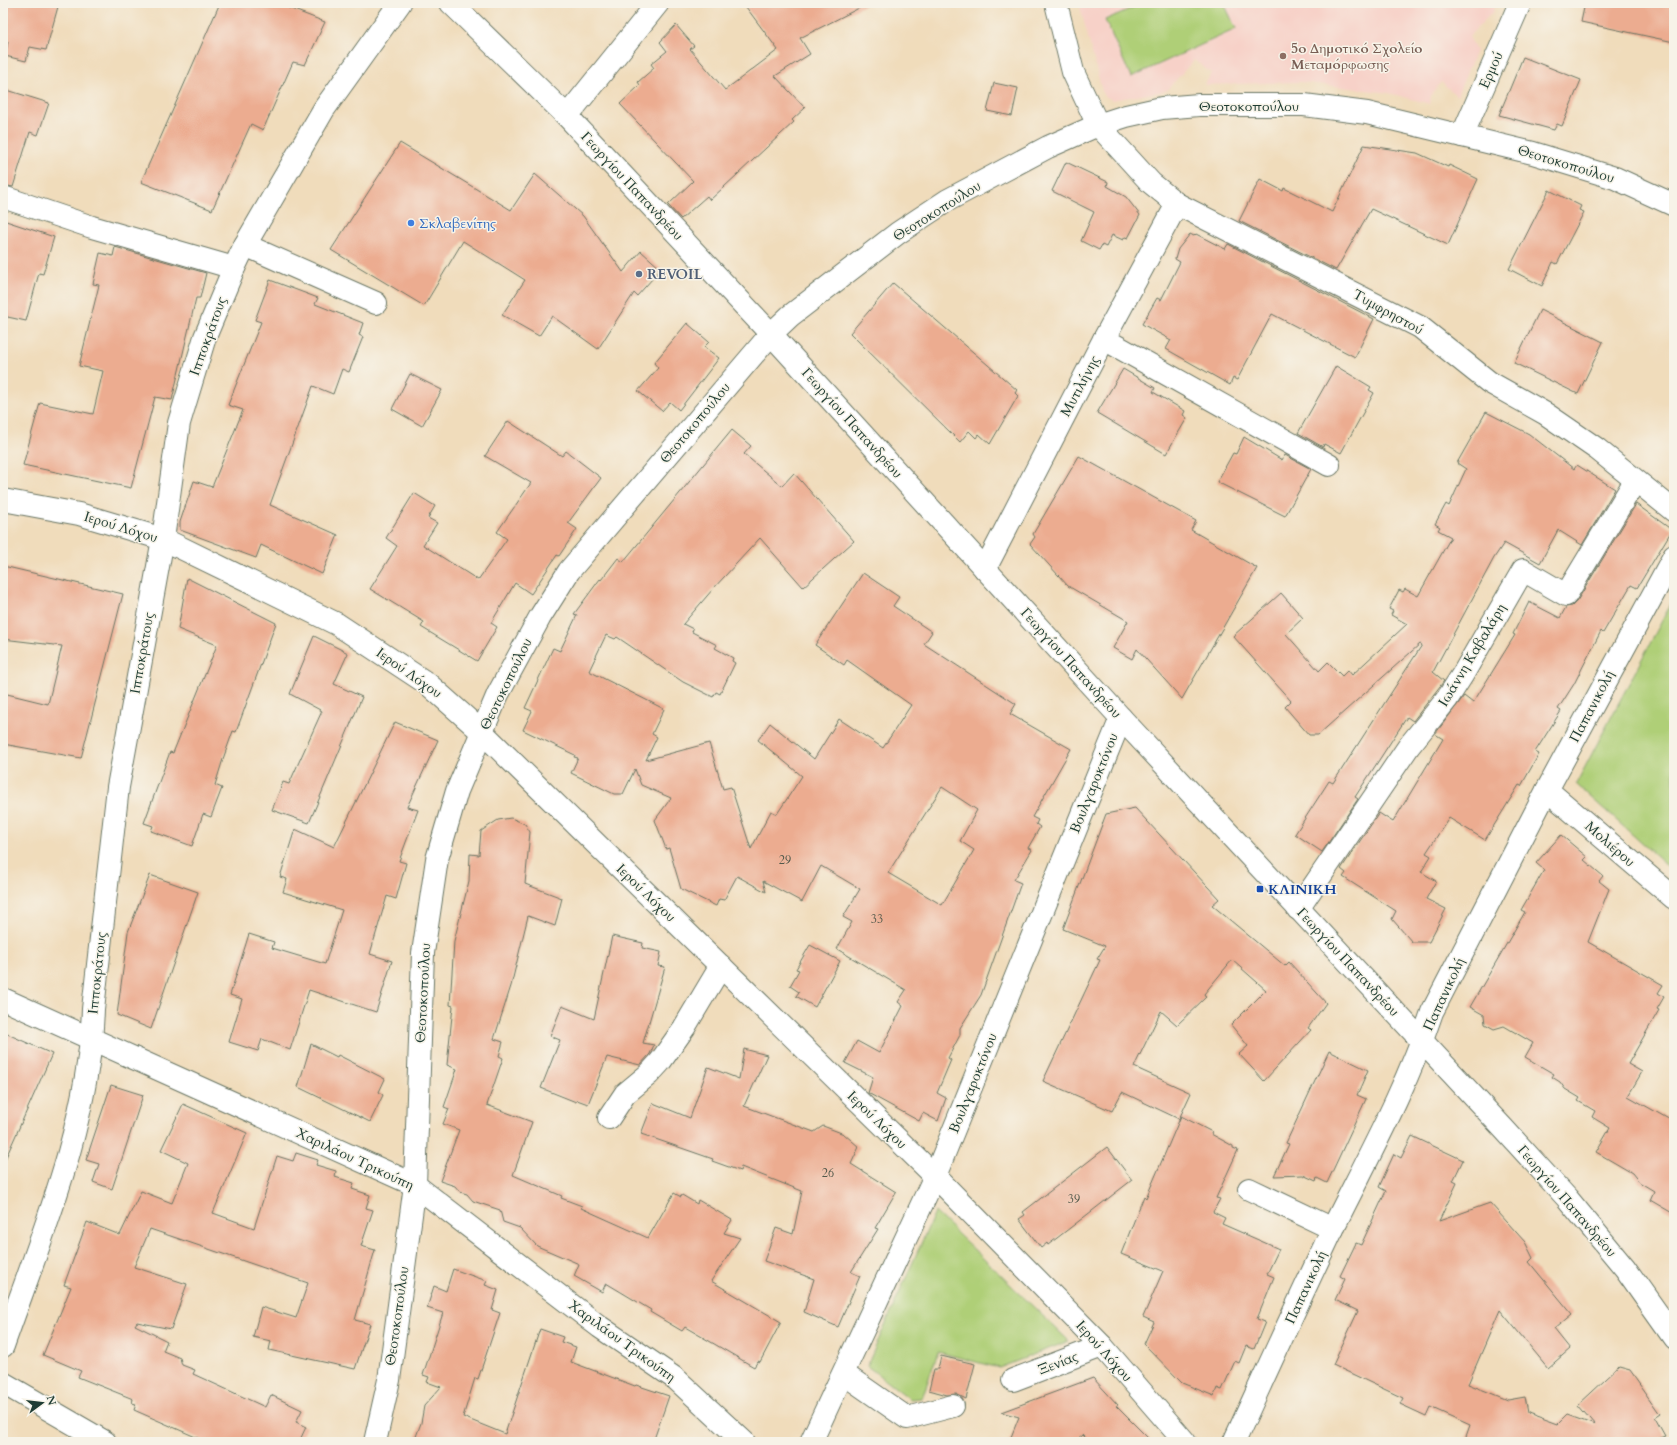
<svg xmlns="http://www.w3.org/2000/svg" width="1677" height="1445" viewBox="0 0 1677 1445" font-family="Cardo,serif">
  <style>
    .built { fill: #f7d1c8 }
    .green { fill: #afcf77; stroke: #678656 }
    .building { fill: #ecac90; fill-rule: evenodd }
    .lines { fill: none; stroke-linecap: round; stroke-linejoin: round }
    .minor-casing { stroke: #687563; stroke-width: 24 }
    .tertiary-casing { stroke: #687563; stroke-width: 24 }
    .secondary-casing { stroke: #687563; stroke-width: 24 }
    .minor { stroke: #fff; stroke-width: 22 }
    .tertiary { stroke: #fff; stroke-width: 22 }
    .secondary { stroke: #fff; stroke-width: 22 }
    .education-dot { fill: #8d6e63; stroke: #f7f3e8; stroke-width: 1.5 }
    .shop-dot { fill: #3f7fe0; stroke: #f7f3e8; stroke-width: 1.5 }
    .service-dot { fill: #5c6f8a; stroke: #f7f3e8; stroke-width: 1.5 }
    .transit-dot { fill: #1a4fb4; stroke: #f7f3e8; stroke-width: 1.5 }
    .labels { text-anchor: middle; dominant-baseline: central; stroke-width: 3; stroke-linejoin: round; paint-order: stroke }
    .number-label { font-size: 12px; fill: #52594b }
    .education-label { font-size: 14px; font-weight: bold; fill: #785e54; stroke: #f7f3e8; text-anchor: start }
    .street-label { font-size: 14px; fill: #1f3d34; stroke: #f7f3e8 }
    .shop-label { font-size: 14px; font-weight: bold; fill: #366cbe; stroke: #f7f3e8; text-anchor: start }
    .service-label { font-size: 14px; font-weight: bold; fill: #4e5e75; stroke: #f7f3e8; text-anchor: start }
    .transit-label { font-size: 14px; font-weight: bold; fill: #164399; stroke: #f7f3e8; text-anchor: start }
  </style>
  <rect width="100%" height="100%" fill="#f7f3e8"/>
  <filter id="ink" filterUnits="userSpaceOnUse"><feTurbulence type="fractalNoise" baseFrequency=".025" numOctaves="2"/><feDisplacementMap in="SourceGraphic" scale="8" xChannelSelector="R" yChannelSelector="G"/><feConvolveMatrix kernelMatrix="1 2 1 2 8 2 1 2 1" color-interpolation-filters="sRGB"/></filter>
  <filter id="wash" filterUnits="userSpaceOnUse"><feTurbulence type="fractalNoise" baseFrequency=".012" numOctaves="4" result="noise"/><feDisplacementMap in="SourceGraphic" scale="16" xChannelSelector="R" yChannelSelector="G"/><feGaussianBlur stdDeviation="0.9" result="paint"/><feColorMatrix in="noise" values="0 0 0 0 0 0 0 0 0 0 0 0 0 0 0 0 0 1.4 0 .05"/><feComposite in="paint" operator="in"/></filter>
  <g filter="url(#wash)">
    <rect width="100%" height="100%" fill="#f0dcbb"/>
    <polygon class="built" points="1079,3 1300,3 1320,9 1325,3 1496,3 1493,12 1469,36 1476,51 1457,96 1441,82 1431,95 1430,104 1389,93 1301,82 1205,85 1211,73 1194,60 1166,91 1112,100 1103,95"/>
    <g class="green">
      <polygon points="1143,3 1224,3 1236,29 1131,77 1105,20"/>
      <polygon points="1674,598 1674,872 1576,784"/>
      <polygon points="935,1212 1069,1341 999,1368 938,1352 922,1398 910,1399 867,1366"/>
    </g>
    <g id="blocks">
      <g class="building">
        <polygon points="3,3 59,3 46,50 30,47 26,61 5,56 8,42 3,41"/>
        <polygon points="220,3 276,3 325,22 305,65 293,62 263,130 251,124 212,210 141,182"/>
        <polygon points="743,3 869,3 800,38 810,54 775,76 805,108 792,120 794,122 710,200 707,196 681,219 668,205 693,181 620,104 640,85 638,82 654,68 651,64 667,51 660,42 676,25 694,46 690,49 725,90 778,50"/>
        <polygon points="1585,3 1674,3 1674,42 1581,22"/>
        <polygon points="1523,57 1581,80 1562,126 1557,124 1554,130 1499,115"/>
        <polygon points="994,83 1018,88 1012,116 987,111"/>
        <polygon points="7,90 49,103 38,135 30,132 13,187 3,185 3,101"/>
        <polygon points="400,143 511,210 535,174 583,216 623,272 641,251 661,269 637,296 634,293 598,349 552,316 539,336 502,315 525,280 463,241 424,306 331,250"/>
        <polygon points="1364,145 1417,153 1448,167 1449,165 1478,179 1448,245 1371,209 1336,270 1239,221 1260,179 1283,191 1284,188 1332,212"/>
        <polygon points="1066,162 1108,182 1107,186 1126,197 1140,215 1128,238 1125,237 1123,240 1112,235 1106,247 1102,245 1099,250 1081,241 1094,212 1052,191"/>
        <polygon points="1549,190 1581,206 1579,210 1584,212 1557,264 1553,262 1542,286 1509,269"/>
        <polygon points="3,220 54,237 43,274 39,273 26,321 3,316"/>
        <polygon points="1190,234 1194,236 1196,234 1225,249 1228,244 1374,319 1355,357 1272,314 1237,380 1233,378 1230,385 1166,349 1171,340 1142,324 1157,298 1161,300 1180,262 1175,259 1178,249"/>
        <polygon points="115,247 206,273 200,298 196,298 172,400 155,397 131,488 23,465 40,403 93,414 103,371 79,366 99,285 93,284 100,253 113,256"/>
        <polygon points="270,280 318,298 315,304 363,323 359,335 363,337 349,372 342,369 333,394 313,386 270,505 338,535 322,574 261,545 256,558 180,530 180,522 194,481 212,487 243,410 228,405 261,322 255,320"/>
        <polygon points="893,283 1017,390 1015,393 1018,396 990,444 979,434 976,438 969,431 960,442 850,333"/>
        <polygon points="1540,310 1603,342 1578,394 1514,363"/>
        <polygon points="687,323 709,342 704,347 719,358 679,410 670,402 662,411 638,391 658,368 654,363"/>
        <polygon points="1336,366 1371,387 1369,390 1374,393 1341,453 1324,444 1323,447 1298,433"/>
        <polygon points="1123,369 1155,388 1153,392 1185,411 1183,415 1187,418 1166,454 1097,413"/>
        <polygon points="410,374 442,390 422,426 392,409"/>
        <polygon points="1486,412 1529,434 1574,469 1577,465 1615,489 1582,545 1558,530 1540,563 1504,543 1494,558 1433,672 1444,681 1413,721 1407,717 1355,797 1358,799 1322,852 1295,834 1329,781 1333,783 1422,645 1420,644 1318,735 1309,735 1285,707 1291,701 1233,636 1281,593 1303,618 1286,634 1319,671 1328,662 1342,676 1348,670 1352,675 1407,624 1391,615 1393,611 1389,609 1399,590 1403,592 1405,589 1418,596 1451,537 1438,530 1440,527 1435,524 1446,504 1449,506 1466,469 1457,463"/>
        <polygon points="508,421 562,456 566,451 601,478 568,523 577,529 559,556 557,555 531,594 515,583 491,623 497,627 477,661 421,627 424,622 370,589 397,546 386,538 414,493 435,506 428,518 437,523 423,545 478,580 507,539 497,532 531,483 485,456"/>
        <path d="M 732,430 L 751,446 L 744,454 L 782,486 L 794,473 L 854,541 L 803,587 L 760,538 L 713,589 L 683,624 L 693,629 L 692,632 L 717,645 L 715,648 L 733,658 L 732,661 L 735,663 L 720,694 L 716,692 L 713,697 L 683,682 L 617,637 L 615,639 L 606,635 L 589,671 L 664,709 L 652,734 L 657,737 L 646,760 L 709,743 L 723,789 L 731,787 L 751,849 L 771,811 L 777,814 L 802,776 L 758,740 L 770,723 L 814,759 L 839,719 L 883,748 L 911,705 L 847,660 L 844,665 L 815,645 L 863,573 L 899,597 L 893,606 L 932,632 L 924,644 L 1016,704 L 1010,714 L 1071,749 L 1032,817 L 1038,820 L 1036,824 L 1040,827 L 1028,848 L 1032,850 L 1014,880 L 1021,883 L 981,995 L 960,1028 L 960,1035 L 948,1058 L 951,1060 L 937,1093 L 946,1098 L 938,1121 L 923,1113 L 919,1121 L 868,1093 L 873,1077 L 845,1063 L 857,1041 L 879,1053 L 903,1006 L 898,1002 L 906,990 L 837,949 L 852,922 L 843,917 L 860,889 L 821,866 L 802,902 L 763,881 L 766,892 L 737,876 L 724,900 L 719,899 L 716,906 L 681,889 L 669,848 L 666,849 L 655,820 L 671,798 L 641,785 L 635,769 L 623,794 L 614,794 L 571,773 L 578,758 L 574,757 L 575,755 L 523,730 L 532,711 L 525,708 L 553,648 L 560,651 L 577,615 L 574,614 L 600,579 L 601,580 L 618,558 L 623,562 ZM 942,787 L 977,810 L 960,841 L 974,850 L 942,905 L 888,873 Z"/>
        <polygon points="1244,437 1282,460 1285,455 1311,469 1285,516 1217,482 1233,453 1236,454"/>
        <polygon points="1079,456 1196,521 1191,530 1257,568 1182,699 1137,649 1132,659 1113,648 1128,621 1068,586 1030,544 1035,537 1033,534"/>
        <polygon points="1636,504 1672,530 1637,588 1631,585 1603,633 1601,631 1574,684 1558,709 1561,711 1535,752 1539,754 1521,786 1519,785 1485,840 1449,818 1426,853 1431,856 1421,872 1436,881 1426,899 1446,909 1429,942 1412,942 1392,919 1396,911 1343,877 1346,873 1341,869 1343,866 1379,813 1393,822 1443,739 1435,734 1464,696 1473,703 1515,635 1513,634 1529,602 1560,618 1566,607 1572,606 1577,601"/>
        <polygon points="3,566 123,594 81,758 3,744 3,693 48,704 62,646 3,639"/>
        <polygon points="187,578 276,623 236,732 233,731 223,759 215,785 222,788 211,817 203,814 192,846 151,831 153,826 144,823 170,752 173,753 217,645 178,629"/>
        <polygon points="314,636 348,653 334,684 362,697 309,823 272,810 283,782 289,784 322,711 290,694"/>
        <polygon points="395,722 438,740 407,807 418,810 399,861 406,863 396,899 387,896 370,954 392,961 376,1012 309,990 290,1050 262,1039 258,1051 229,1042 242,999 230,995 249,934 274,942 272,948 325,964 342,910 283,892 287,879 280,877 295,829 334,847"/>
        <polygon points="1135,808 1219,899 1212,905 1285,966 1289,962 1326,1003 1308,1028 1311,1030 1264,1081 1239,1054 1248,1046 1231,1025 1266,990 1232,960 1204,994 1206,997 1177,1025 1161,1011 1134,1067 1191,1093 1179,1119 1122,1092 1112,1111 1043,1081 1100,960 1097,959 1105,946 1063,929 1106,814"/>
        <polygon points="511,818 525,824 530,832 525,884 562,898 555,926 528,916 511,986 494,1039 503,1042 499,1056 503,1058 487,1105 532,1122 513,1175 562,1196 561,1198 582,1206 581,1208 648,1238 674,1193 681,1197 682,1195 697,1204 698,1200 732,1220 724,1233 740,1238 711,1281 781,1322 760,1362 758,1361 754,1367 685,1327 682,1331 650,1312 651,1310 606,1283 602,1292 574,1276 579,1264 537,1246 520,1228 503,1222 500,1210 473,1201 467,1194 460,1192 455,1186 440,1181 459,1130 443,1124 449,1109 444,1107 457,1069 447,1065 453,1006 450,1005 454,941 469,881 470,854 479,855 481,831 498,820"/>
        <polygon points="1561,835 1587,857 1584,860 1603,876 1599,881 1609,889 1588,942 1663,985 1658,993 1664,997 1657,1009 1659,1010 1628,1064 1642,1072 1628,1096 1674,1122 1674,1214 1650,1200 1654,1191 1639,1182 1632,1173 1596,1152 1610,1128 1592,1117 1595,1111 1578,1101 1580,1098 1565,1089 1560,1082 1552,1077 1554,1074 1525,1057 1533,1043 1504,1026 1494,1029 1485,1024 1484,1015 1470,1007 1525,912 1521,910 1544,870 1536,863"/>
        <polygon points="150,875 198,892 151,1029 117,1015 128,932"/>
        <polygon points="612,936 643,943 642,948 661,952 658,966 665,967 643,1043 654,1045 650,1054 640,1065 607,1057 588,1104 577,1100 576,1102 541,1088 560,1040 550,1036 562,1006 594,1019"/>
        <polygon points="810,945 840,961 815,1007 796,996 799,992 790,986 799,970 796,969"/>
        <polygon points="3,1032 52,1054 3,1164"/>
        <polygon points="311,1044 337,1057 338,1055 385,1079 379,1092 383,1095 370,1122 298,1087"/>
        <polygon points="744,1049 767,1055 744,1106 814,1132 823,1126 844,1134 859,1147 851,1164 896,1192 875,1228 878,1229 851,1272 860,1276 838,1327 804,1312 814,1279 764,1261 776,1228 793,1234 802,1191 741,1167 740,1171 712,1161 713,1159 641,1134 653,1103 690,1118 708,1067 739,1079"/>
        <polygon points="1329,1051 1368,1070 1357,1095 1366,1099 1327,1183 1317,1178 1316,1181 1303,1175 1274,1176 1289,1144 1286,1143"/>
        <polygon points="111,1085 143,1095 112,1189 93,1182 99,1164 86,1160"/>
        <polygon points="183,1104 247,1133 213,1213 254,1228 277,1156 293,1161 296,1153 318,1160 316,1165 336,1171 335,1177 354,1183 352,1189 370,1195 366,1208 373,1210 361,1246 375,1250 355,1320 370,1324 355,1369 269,1350 271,1341 253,1337 261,1307 296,1318 308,1283 150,1229 134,1267 187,1284 171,1329 137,1322 135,1325 167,1341 163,1351 180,1358 182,1365 195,1370 193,1374 265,1407 271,1395 302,1410 296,1422 306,1427 299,1442 207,1442 134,1410 136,1404 132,1403 133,1399 78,1377 81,1371 43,1355 71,1287 64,1285 87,1222 120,1235 141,1191 172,1203 188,1163 161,1150"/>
        <polygon points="1181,1116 1212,1132 1211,1134 1233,1146 1233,1148 1238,1150 1216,1198 1220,1199 1213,1212 1225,1218 1222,1224 1279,1249 1267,1274 1274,1277 1257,1319 1265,1322 1254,1349 1246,1346 1239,1363 1235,1361 1222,1390 1217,1388 1214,1396 1182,1383 1144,1344 1154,1322 1143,1317 1163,1271 1121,1254 1144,1196 1146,1198"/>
        <polygon points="1412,1136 1463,1160 1453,1181 1457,1183 1439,1221 1490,1203 1525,1242 1533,1258 1529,1262 1572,1314 1554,1329 1570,1349 1548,1368 1500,1310 1468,1384 1508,1400 1525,1397 1528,1413 1558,1424 1567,1415 1595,1425 1578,1405 1619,1367 1630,1370 1661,1414 1655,1418 1665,1436 1649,1442 1464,1442 1470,1425 1430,1407 1426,1416 1400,1404 1403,1398 1333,1365 1358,1311 1335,1300 1345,1279 1340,1276 1356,1243 1361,1245 1386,1191 1379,1187 1394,1154 1401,1158"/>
        <polygon points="1107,1147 1132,1180 1048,1245 1047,1243 1041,1248 1019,1219 1025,1215 1023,1212"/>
        <polygon points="453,1269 487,1281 485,1285 498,1290 492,1310 500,1313 478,1379 475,1378 463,1417 505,1434 540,1329 563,1337 561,1342 576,1347 571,1362 635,1386 636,1385 669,1396 653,1442 414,1442 421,1423 424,1406 441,1387 427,1382 429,1377 423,1375 443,1313 427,1308 434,1286 446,1291"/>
        <polygon points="941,1356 975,1364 966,1399 956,1394 947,1395 929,1390 934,1369 938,1369"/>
        <polygon points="1093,1378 1118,1405 1116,1406 1152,1442 1090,1442 1083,1435 1075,1442 1009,1442 1019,1417 1001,1412"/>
      </g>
    </g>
  </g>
  <g filter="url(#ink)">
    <use href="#blocks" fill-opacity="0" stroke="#687563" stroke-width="1"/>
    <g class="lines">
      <g class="minor-casing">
        <g id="minor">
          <polyline points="1056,3 1073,72 1098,125 1151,183 1177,204 1420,327 1489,382 1546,414 1597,449 1674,511"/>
          <polyline points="1462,136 1520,3"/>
          <polyline points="3,197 92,227 234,268"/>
          <polyline points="245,245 376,303"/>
          <polyline points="1104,339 1329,465"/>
          <polyline points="3,500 79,514 163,539 337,624 428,684 482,732 935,1176 1102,1346 1185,1442"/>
          <polyline points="985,569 1104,339 1177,204"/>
          <polyline points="1547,790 1674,898"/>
          <polyline points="1298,909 1409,746 1447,699 1463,674 1523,570 1566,595 1635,481"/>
          <polyline points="3,999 415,1185 600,1327 676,1379 744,1442"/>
          <polyline points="609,1118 625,1094 649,1074 660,1062 684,1028 721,966"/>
          <polyline points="1249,1189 1333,1229"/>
          <path d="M 3,1346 C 41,1237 89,1126 93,1009 L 118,787 L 163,539 L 179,423 L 205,337 L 234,268 L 245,245 L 324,109 L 400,3"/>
          <polyline points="844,1374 907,1418 953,1406"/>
          <polyline points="1013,1380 1102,1346"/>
          <polyline points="375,1442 389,1380 415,1185 423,953 437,859 457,791 498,694 540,617 569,571 771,334 790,316 898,233 948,200 1048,147 1098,125 1126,116 1162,108 1199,105 1304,105 1367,113 1533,153 1615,178 1674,205"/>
          <polyline points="811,1442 935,1176 1121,718"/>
          <path d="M 1234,1442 C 1268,1368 1302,1293 1337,1220 C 1371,1152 1408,1084 1432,1012 L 1547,790 L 1674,556"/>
        </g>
      </g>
      <g class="tertiary-casing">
        <polyline id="tertiary" points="567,116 658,3"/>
      </g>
      <g class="secondary-casing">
        <g id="secondary">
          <polyline points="451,3 567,116 771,334 1121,718 1503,1128 1567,1198 1625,1268 1674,1337"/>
          <polyline points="3,1383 105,1442"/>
        </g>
      </g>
      <use href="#minor" class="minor"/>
      <use href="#tertiary" class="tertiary"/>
      <use href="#secondary" class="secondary"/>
    </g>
  </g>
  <circle class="education-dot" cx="1283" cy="56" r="4"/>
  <circle class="shop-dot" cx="411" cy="223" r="4"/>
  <circle class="service-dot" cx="639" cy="274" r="4"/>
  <rect class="transit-dot" x="1256" y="885" width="8" height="8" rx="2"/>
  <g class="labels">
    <g class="number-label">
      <text x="785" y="860">29</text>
      <text x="877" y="919">33</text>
      <text x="828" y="1173">26</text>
      <text x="1074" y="1199">39</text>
    </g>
    <g class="education-label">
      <text x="1291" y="48">5ο Δημοτικό Σχολείο<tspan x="1291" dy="16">Μεταμόρφωσης</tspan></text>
    </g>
    <g class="street-label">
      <text transform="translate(1491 70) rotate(-66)">Ερμού</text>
      <text x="1249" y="106">Θεοτοκοπούλου</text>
      <text transform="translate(1566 164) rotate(17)">Θεοτοκοπούλου</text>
      <text transform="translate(632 186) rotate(47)">Γεωργίου Παπανδρέου</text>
      <text transform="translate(937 211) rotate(-32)">Θεοτοκοπούλου</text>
      <text transform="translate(1388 312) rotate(29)">Τυμφρηστού</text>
      <text transform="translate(208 336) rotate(-70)">Ιπποκράτους</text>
      <text transform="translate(1080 386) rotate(-62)">Μυτιλήνης</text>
      <text transform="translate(695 423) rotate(-50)">Θεοτοκοπούλου</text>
      <text transform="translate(852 423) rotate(48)">Γεωργίου Παπανδρέου</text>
      <text transform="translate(121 527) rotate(17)">Ιερού Λόχου</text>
      <text transform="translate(142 653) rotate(-80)">Ιπποκράτους</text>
      <text transform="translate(1472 655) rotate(-59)">Ιωάννη Καβαλάρη</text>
      <text transform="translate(1071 663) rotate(48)">Γεωργίου Παπανδρέου</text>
      <text transform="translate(409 673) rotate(35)">Ιερού Λόχου</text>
      <text transform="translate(506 684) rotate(-64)">Θεοτοκοπούλου</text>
      <text transform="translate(1592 706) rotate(-62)">Παπανικολή</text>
      <text transform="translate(1094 783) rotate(-68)">Βουλγαροκτόνου</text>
      <text transform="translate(1610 844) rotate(41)">Μολιέρου</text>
      <text transform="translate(646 893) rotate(44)">Ιερού Λόχου</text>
      <text transform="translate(1348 962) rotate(47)">Γεωργίου Παπανδρέου</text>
      <text transform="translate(97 973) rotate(-84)">Ιπποκράτους</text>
      <text transform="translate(423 993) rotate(-87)">Θεοτοκοπούλου</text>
      <text transform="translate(1444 994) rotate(-65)">Παπανικολή</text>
      <text transform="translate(973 1083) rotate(-68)">Βουλγαροκτόνου</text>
      <text transform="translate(877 1120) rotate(44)">Ιερού Λόχου</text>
      <text transform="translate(355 1159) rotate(25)">Χαριλάου Τρικούπη</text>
      <text transform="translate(1567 1201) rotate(49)">Γεωργίου Παπανδρέου</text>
      <text transform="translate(1306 1287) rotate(-65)">Παπανικολή</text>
      <text transform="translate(397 1316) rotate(-82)">Θεοτοκοπούλου</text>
      <text transform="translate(622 1341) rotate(36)">Χαριλάου Τρικούπη</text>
      <text transform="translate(1104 1351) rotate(48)">Ιερού Λόχου</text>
      <text transform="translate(1058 1363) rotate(-21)">Ξενίας</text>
    </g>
    <g class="shop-label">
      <text x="419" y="223">Σκλαβενίτης</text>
    </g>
    <g class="service-label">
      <text x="647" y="274">REVOIL</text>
    </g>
    <g class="transit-label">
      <text x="1268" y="889">ΚΛΙΝΙΚΗ</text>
    </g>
  </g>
  <rect width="1677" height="1445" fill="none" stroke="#f7f3e8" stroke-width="16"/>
  <g transform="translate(42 1403) rotate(75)" stroke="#f7f3e8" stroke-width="3" paint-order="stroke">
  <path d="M0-3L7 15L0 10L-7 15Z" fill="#1f3d34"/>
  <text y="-6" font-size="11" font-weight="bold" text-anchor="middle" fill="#1f3d34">N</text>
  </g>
</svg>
